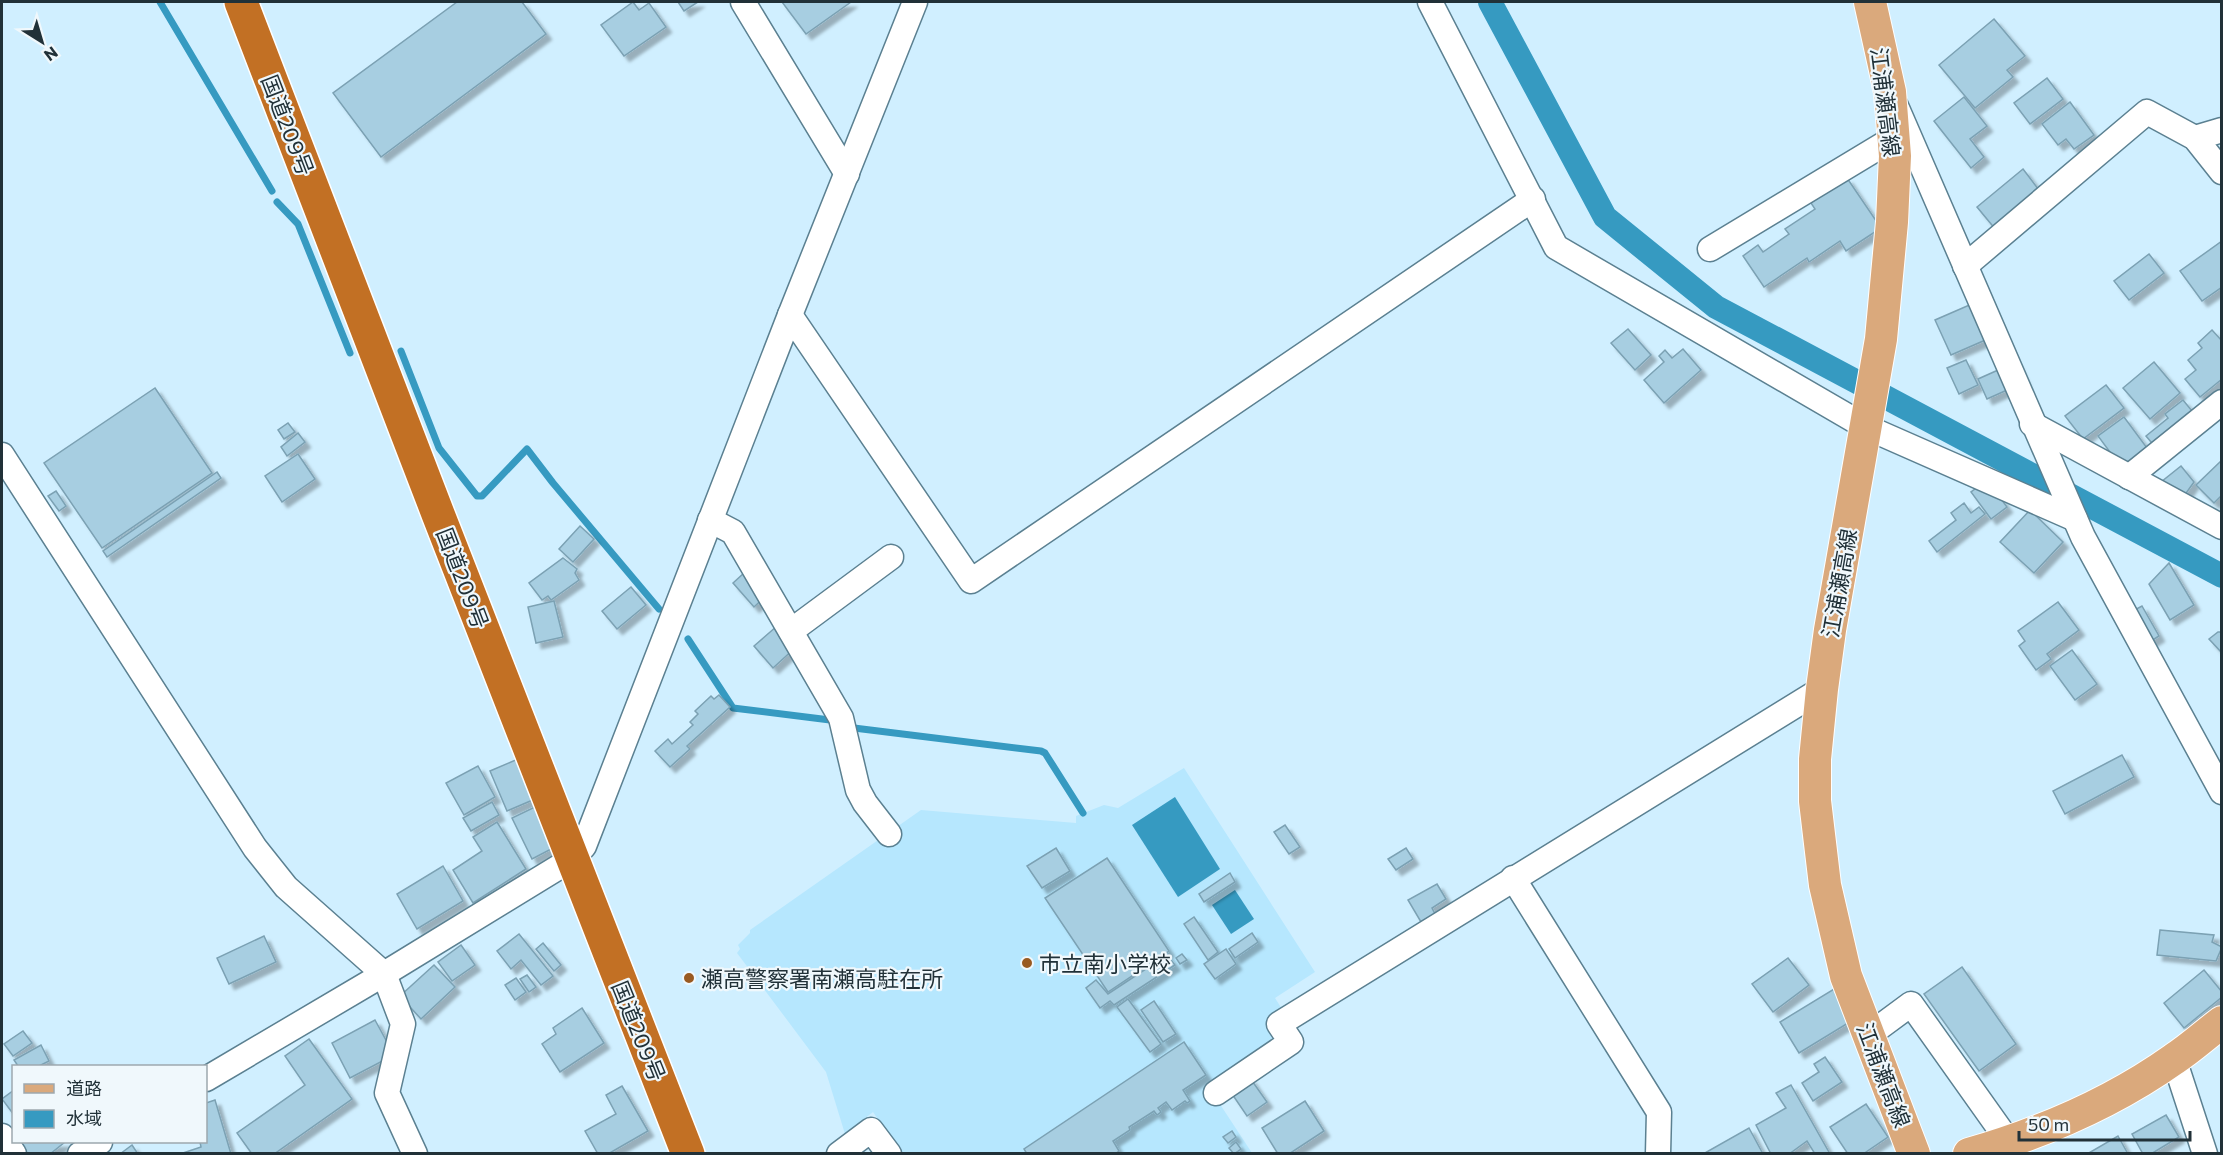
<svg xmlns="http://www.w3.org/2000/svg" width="2223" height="1155" viewBox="0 0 2223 1155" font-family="Commissioner,'Noto Sans JP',sans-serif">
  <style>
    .built { fill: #b6e7fe }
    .water { fill: #369ac1 }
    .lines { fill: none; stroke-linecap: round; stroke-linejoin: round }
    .stream { stroke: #369ac1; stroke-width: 7 }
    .canal { stroke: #369ac1; stroke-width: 24 }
    .building { fill: #a7cee1; stroke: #7ba1b3; stroke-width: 1.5; filter: url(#shadow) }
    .minor-casing { stroke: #5b8091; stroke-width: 27 }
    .major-casing { stroke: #fff; stroke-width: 34 }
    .highway-casing { stroke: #fff; stroke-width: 36 }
    .minor { stroke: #fff; stroke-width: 24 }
    .major { stroke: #daa97c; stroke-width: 32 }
    .highway { stroke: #c27024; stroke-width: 33 }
    .poi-dot { fill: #995a21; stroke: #f0f8fc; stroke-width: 2 }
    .labels { text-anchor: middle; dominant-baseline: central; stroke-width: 4.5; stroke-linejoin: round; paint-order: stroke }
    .street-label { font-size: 22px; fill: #213138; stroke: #f0f8fc }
    .poi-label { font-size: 22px; fill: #213138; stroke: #f0f8fc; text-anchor: start }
  </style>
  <defs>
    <filter id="shadow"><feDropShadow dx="5.5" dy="5.5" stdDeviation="1.5" flood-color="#0004"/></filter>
  </defs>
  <rect width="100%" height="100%" fill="#d0efff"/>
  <polygon class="built" points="1184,768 1315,972 1275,998 1282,1009 1283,1039 1210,1089 1252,1153 902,1154 873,1112 845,1134 826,1072 737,953 740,949 738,945 750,933 750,930 921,810 1076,823 1076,816 1104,805 1118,808"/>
  <g class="water">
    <polygon points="1175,797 1220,869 1178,897 1132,825"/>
    <polygon points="1235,890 1254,919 1231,934 1212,905"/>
  </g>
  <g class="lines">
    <g class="stream">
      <polyline points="160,2 272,191"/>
      <polyline points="277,202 298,224 350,353"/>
      <polyline points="401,351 439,448 477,496 482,496 527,449 553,483 659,609"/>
      <polyline points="688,639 733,708 830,720"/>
      <polyline points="854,728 1041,751 1045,753 1083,813"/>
    </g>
    <polyline class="canal" points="1490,2 1605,217 1716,307 2222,576"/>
  </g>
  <g class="building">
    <polygon points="457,2 522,2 546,34 381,157 333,93"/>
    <polygon points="633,2 639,10 649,3 666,27 624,56 601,25"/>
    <polygon points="678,2 698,2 684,11"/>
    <polygon points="782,2 851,2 806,34"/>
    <polygon points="1994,19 2025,56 2007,70 2013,77 1975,108 1939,65"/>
    <polygon points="2047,78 2063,99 2030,124 2014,103"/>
    <polygon points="1964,97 1987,126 1970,139 1984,157 1971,168 1934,121"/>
    <polygon points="2070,102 2094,135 2074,149 2066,139 2058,145 2042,124"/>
    <polygon points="2023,169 2042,194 1996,230 1977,207"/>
    <polygon points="1847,178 1881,228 1846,251 1840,241 1809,262 1807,258 1764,287 1743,256 1758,245 1763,252 1789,234 1785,229 1815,209 1811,203"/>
    <polygon points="2222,241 2222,287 2202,301 2180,271"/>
    <polygon points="2149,254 2164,273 2129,300 2114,281"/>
    <polygon points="1974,303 1990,338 1951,355 1935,320"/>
    <polygon points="1628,329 1651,355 1635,370 1611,343"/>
    <polygon points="2212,330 2222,341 2222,379 2200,397 2185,379 2196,370 2188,360 2202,348 2198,343"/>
    <polygon points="1683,349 1701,370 1664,403 1644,380 1664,362 1659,356 1665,350 1672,358"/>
    <polygon points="1966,360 1978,385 1959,394 1947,368"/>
    <polygon points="2016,362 2025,382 1987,399 1978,379"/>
    <polygon points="2154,362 2180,393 2150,419 2123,388"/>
    <polygon points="2106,385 2124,408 2083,439 2065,416"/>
    <polygon points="155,388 212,473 102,548 44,463"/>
    <polygon points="2183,400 2192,411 2162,455 2146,436 2168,418 2165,414"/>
    <polygon points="2124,417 2150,452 2124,471 2098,436"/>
    <polygon points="288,423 295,432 284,439 278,430"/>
    <polygon points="298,433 305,442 287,456 281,447"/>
    <polygon points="298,454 315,479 282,502 265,476"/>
    <polygon points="2222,460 2222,495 2214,503 2196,485"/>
    <polygon points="2181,466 2194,482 2179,503 2156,486"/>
    <polygon points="217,472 221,478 107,557 103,551"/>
    <polygon points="1987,480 2007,507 1991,519 1971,492"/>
    <polygon points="56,491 66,506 59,511 48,496"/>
    <polygon points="1964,503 1971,513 1979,507 1985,514 1937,552 1929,541 1956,520 1951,513"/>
    <polygon points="2030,510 2063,542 2034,573 2000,542"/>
    <polygon points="580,526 594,539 573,562 559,549"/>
    <polygon points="563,558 577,569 575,573 579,580 551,600 548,596 542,600 529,583"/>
    <polygon points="2169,563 2194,605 2170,620 2149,584"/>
    <polygon points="744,573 769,593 754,607 733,583"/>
    <polygon points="631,587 646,605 617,629 602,611"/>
    <polygon points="554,601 563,637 536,643 528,607"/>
    <polygon points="2058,602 2079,630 2047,654 2051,659 2036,670 2019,646 2025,641 2018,631"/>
    <polygon points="2142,606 2159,636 2145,645 2127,614"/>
    <polygon points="777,626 796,647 773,668 754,646"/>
    <polygon points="2218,632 2222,632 2222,653 2209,639"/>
    <polygon points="2072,650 2097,684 2075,700 2050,666"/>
    <polygon points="719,695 730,707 687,746 690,749 670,767 655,751 668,739 672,744 693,725 690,722 698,714 695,711 711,696 714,699"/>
    <polygon points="2122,755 2134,777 2065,814 2053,791"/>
    <polygon points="518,759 535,799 507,811 490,771"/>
    <polygon points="478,766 495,797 464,815 446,783"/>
    <polygon points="492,802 499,815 471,831 463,818"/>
    <polygon points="539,805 559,845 532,859 512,818"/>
    <polygon points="497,822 526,869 473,903 453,870 482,851 473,837"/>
    <polygon points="1285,825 1300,847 1289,854 1274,832"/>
    <polygon points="1056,848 1070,871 1042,888 1027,866"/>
    <polygon points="1406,848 1413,859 1396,870 1388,859"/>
    <polygon points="1107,858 1169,951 1108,992 1045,898"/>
    <polygon points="443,866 463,901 417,929 397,894"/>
    <polygon points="1230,873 1235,882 1204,902 1199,894"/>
    <polygon points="1437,884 1446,899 1432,908 1435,914 1421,922 1408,900"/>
    <polygon points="1194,917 1218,952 1208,960 1184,924"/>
    <polygon points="2160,930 2214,935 2212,942 2222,947 2216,961 2157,955"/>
    <polygon points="1252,933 1258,942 1235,958 1229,949"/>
    <polygon points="519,934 553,976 541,985 521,960 511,969 497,951"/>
    <polygon points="264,936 276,962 229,984 217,958"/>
    <polygon points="543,943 561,965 554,971 536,949"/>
    <polygon points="461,945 475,965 452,981 438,962"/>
    <polygon points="1226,949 1236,964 1215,979 1204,964"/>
    <polygon points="1182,954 1187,960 1180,964 1176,958"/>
    <polygon points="1167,955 1175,965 1114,1005 1110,1001 1100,1008 1086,988 1096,980 1108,994"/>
    <polygon points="1788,958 1809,985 1773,1012 1752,984"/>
    <polygon points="434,965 455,987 421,1019 400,996"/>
    <polygon points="1962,967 2016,1044 1979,1071 1924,994"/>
    <polygon points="2204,970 2222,992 2222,997 2184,1028 2164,1003"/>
    <polygon points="527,975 536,987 529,992 520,979"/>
    <polygon points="516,978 526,992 515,1000 505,985"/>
    <polygon points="1839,986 1858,1017 1799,1053 1780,1022"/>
    <polygon points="1128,999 1161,1044 1150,1052 1117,1007"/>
    <polygon points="1154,1001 1176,1034 1163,1042 1141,1010"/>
    <polygon points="582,1008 604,1043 560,1072 542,1044 556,1034 553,1028"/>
    <polygon points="375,1020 394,1055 350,1078 332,1043"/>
    <polygon points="23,1031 32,1043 13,1056 4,1044"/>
    <polygon points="309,1039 352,1099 274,1154 252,1154 237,1133 305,1085 285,1056"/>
    <polygon points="1184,1042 1206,1075 1183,1090 1190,1101 1187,1103 1185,1101 1172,1110 1166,1102 1158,1108 1161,1112 1157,1115 1154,1111 1129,1127 1130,1130 1113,1141 1119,1151 1115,1154 1027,1154 1024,1149"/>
    <polygon points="41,1045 49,1061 39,1066 18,1066 14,1060"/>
    <polygon points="1825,1057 1842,1082 1813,1101 1802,1083 1819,1072 1814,1064"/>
    <polygon points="1250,1078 1267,1102 1247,1116 1230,1091"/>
    <polygon points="1791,1085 1830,1154 1815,1154 1807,1141 1789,1154 1771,1154 1756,1125 1786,1108 1776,1093"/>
    <polygon points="622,1086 648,1131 608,1154 598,1154 585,1131 616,1114 606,1095"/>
    <polygon points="14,1090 14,1115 2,1099"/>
    <polygon points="215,1100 231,1154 180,1154 201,1147 200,1142 206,1142 206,1103"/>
    <polygon points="1305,1101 1324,1131 1289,1154 1278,1154 1262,1128"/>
    <polygon points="1866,1104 1888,1137 1863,1154 1848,1154 1830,1127"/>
    <polygon points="2166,1115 2179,1137 2151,1154 2143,1154 2132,1134"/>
    <polygon points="1749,1128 1763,1154 1703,1154"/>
    <polygon points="1232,1131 1236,1137 1228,1143 1223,1137"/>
    <polygon points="2118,1136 2128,1154 2087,1154"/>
    <polygon points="16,1142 65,1142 50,1154 25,1154"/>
    <polygon points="1236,1142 1241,1149 1234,1154 1229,1148"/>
    <polygon points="132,1145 138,1154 120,1154"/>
  </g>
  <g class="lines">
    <g class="minor-casing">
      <g id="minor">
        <polyline points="743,2 847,174"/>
        <polyline points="1430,2 1556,247 1866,427 2075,519"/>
        <polyline points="1896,106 2083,537 2222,792"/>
        <polyline points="2195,138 2222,130"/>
        <polyline points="1710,249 1894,138"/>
        <polyline points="1965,266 2147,112 2195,138 2222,172"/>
        <polyline points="790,315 971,581 1533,199"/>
        <polyline points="2032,424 2222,527"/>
        <polyline points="2,455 255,848 286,887 384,974 403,1024 387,1093 415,1154"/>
        <polyline points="2129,477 2222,402"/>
        <polyline points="710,520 733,532 841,718 858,790 865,803 889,834"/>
        <polyline points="791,631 891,557"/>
        <polyline points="1513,878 1659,1112 1658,1154"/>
        <polyline points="1869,1035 1911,1004 2009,1142"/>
        <polyline points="2174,1059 2205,1154"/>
        <polyline points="206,1079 384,974 572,859 584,846 790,315 915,2"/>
        <polyline points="1216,1093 1291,1042 1279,1024 1822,689"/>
        <polyline points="2,1136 14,1154"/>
        <polyline points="80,1154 100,1142"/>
        <polyline points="839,1154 871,1130 889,1154"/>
      </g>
    </g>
    <g class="major-casing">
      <g id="major">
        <polyline points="1870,2 1890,92 1895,156 1892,222 1881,339 1830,630 1822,689 1815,759 1815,801 1825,885 1846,976 1914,1154"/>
        <path d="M 1969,1154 C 2042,1133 2112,1103 2174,1059 C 2191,1048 2206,1034 2222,1022"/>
      </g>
    </g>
    <g class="highway-casing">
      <polyline id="highway" points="241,2 438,514 688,1154"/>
    </g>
    <use href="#minor" class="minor"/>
    <use href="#major" class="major"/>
    <use href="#highway" class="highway"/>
  </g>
  <g class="poi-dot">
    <circle cx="1027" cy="963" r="6"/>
    <circle cx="689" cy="978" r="6"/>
  </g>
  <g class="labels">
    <g class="street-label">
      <text transform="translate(1886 102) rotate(83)">江浦瀬高線</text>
      <text transform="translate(288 125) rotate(69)">国道209号</text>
      <text transform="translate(463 578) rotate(69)">国道209号</text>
      <text transform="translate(1839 583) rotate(-80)">江浦瀬高線</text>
      <text transform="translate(639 1031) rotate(68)">国道209号</text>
      <text transform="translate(1884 1075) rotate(69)">江浦瀬高線</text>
    </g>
    <g class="poi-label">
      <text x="1039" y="963">市立南小学校</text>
      <text x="701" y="978">瀬高警察署南瀬高駐在所</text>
    </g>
  </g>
  <rect width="2223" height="1155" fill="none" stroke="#213138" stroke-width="6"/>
  <rect x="12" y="1065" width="195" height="78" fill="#f0f8fc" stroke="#9da8ae" stroke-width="1.5"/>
  <rect x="24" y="1084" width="30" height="9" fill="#daa97c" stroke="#9da8ae" stroke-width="1.5"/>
  <text x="66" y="1095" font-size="18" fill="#213138">道路</text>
  <rect x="24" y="1110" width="30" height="18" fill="#369ac1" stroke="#9da8ae" stroke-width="1.5"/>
  <text x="66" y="1125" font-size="18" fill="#213138">水域</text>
  <g transform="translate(42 42) rotate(143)" stroke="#f0f8fc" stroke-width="4.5" paint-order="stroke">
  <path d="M0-4.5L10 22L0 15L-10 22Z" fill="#213138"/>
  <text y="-9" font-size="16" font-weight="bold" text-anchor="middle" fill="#213138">N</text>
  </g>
  <path d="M2019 1131v9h171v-9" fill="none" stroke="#213138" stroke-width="3"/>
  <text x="2028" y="1131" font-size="18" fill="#213138" stroke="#f0f8fc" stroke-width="4.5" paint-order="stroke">50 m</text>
</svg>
